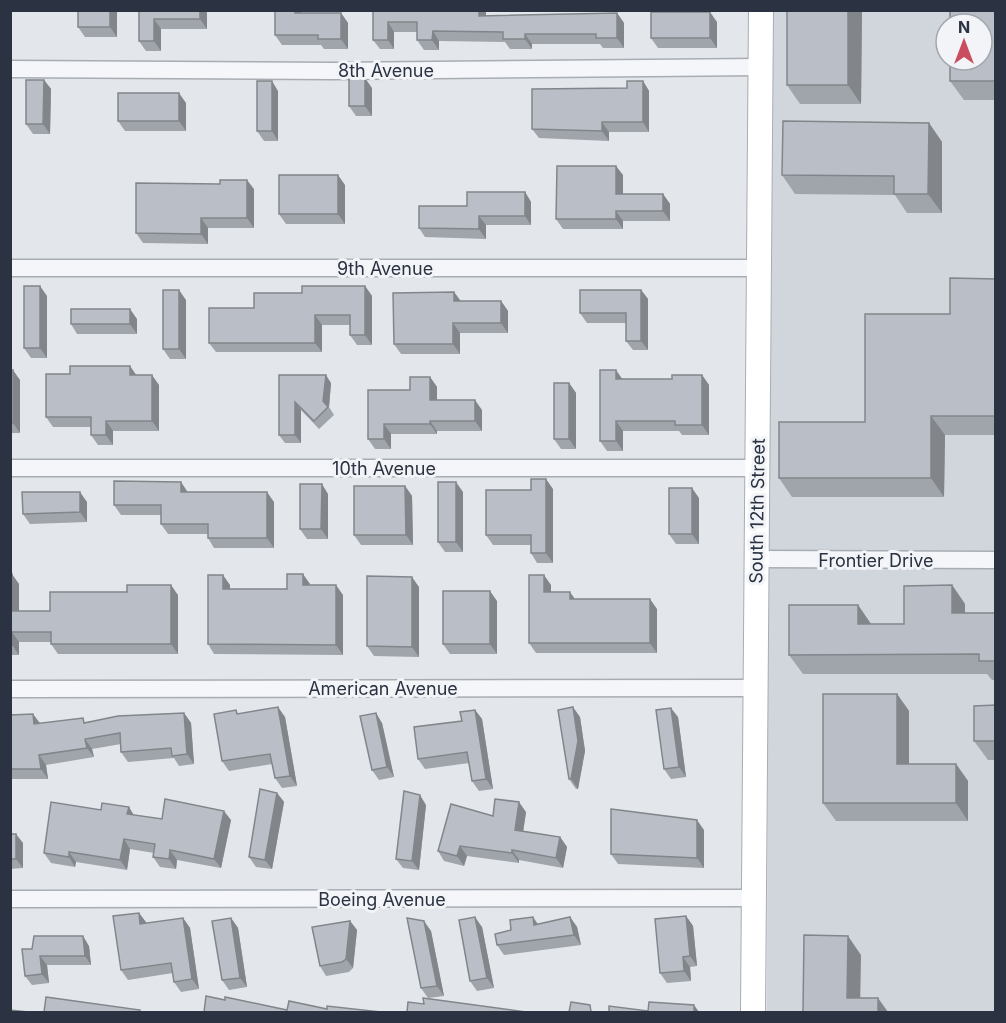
<svg xmlns="http://www.w3.org/2000/svg" width="1006" height="1023" viewBox="0 0 1006 1023" font-family="Inter,sans-serif">
  <style>
    .built { fill: #d1d5dc; fill-rule: evenodd }
    .lines { fill: none; stroke-linecap: round; stroke-linejoin: round }
    .street-casing { stroke: #a8adb4; stroke-width: 19 }
    .secondary-casing { stroke: #a8adb4; stroke-width: 26 }
    .street { stroke: #f5f6f9; stroke-width: 16 }
    .secondary { stroke: #fff; stroke-width: 24 }
    .wall { fill: #a0a4ab }
    .shaded-wall { fill: #82868b }
    .building { fill: #babfc7; stroke: #82868b; stroke-width: 1.5 }
    .labels { text-anchor: middle; dominant-baseline: central; stroke-width: 6; stroke-linejoin: round; paint-order: stroke }
    .street-label { font-size: 18px; fill: #2b3342; stroke: #f2f4f8 }
  </style>
  <rect width="100%" height="100%" fill="#e3e6ea"/>
  <path class="built" d="M 770,11 L 995,11 L 995,1012 L 767,1012 ZM 946,24 L 982,24 L 982,60 L 946,60 Z"/>
  <g class="lines">
    <g class="street-casing">
      <g id="street">
        <polyline points="10,69 333,71 761,67"/>
        <polyline points="10,268 760,268"/>
        <polyline points="10,468 758,468"/>
        <polyline points="757,559 996,560"/>
        <polyline points="10,689 756,688"/>
        <polyline points="10,899 754,898"/>
      </g>
    </g>
    <g class="secondary-casing">
      <polyline id="secondary" points="753,1012 761,10"/>
    </g>
    <use href="#street" class="street"/>
    <use href="#secondary" class="secondary"/>
  </g>
  <g class="wall">
    <polygon points="117,10 117,37 85,37 78,27"/>
    <polygon points="139,10 205,10 207,13 207,29 161,29 161,51 146,51 139,41"/>
    <polygon points="373,10 486,16 617,13 624,23 624,48 603,48 600,44 532,44 532,49 510,49 505,42 439,41 439,50 424,50 417,40 417,32 394,32 394,49 380,49 373,40"/>
    <polygon points="787,10 862,10 861,104 800,104 787,85"/>
    <polygon points="996,10 996,100 964,100 950,81"/>
    <polygon points="302,13 341,13 348,23 348,49 324,49 321,45 282,45 275,35"/>
    <polygon points="717,22 717,48 658,48 651,38"/>
    <polygon points="44,80 51,89 50,134 33,134 26,124"/>
    <polygon points="643,81 649,91 649,132 609,132 609,141 539,138 532,129"/>
    <polygon points="372,88 372,116 356,116 349,106"/>
    <polygon points="278,91 278,141 264,141 257,131"/>
    <polygon points="186,103 186,131 125,131 118,121"/>
    <polygon points="929,123 942,142 942,213 907,213 895,195 795,194 782,175"/>
    <polygon points="623,175 623,194 663,194 670,204 670,221 623,221 623,229 563,229 556,219"/>
    <polygon points="345,185 345,224 286,224 279,214"/>
    <polygon points="254,189 254,228 208,228 208,244 143,243 136,233"/>
    <polygon points="525,192 531,202 531,225 486,225 486,239 425,237 419,228 467,206"/>
    <polygon points="996,279 996,435 945,435 944,497 792,497 779,478 865,422 950,314"/>
    <polygon points="365,286 372,296 372,345 357,345 350,335 350,325 322,325 322,352 216,352 209,343 254,308 302,293"/>
    <polygon points="641,290 648,299 648,350 633,350 626,341 626,323 587,323 580,313"/>
    <polygon points="454,292 461,301 501,301 508,311 508,333 460,333 460,354 401,354 394,344"/>
    <polygon points="47,296 47,358 31,358 24,348"/>
    <polygon points="186,300 186,359 170,359 163,349"/>
    <polygon points="137,319 137,334 77,334 71,324"/>
    <polygon points="10,370 20,380 20,433 10,433"/>
    <polygon points="136,375 159,385 159,431 113,431 113,445 98,445 91,435 91,427 53,427 46,417"/>
    <polygon points="279,375 331,383 329,407 334,415 319,429 301,410 301,443 285,443 279,435"/>
    <polygon points="702,375 709,385 709,435 682,435 679,431 623,431 623,451 607,451 600,441 622,379 672,379"/>
    <polygon points="430,377 437,387 437,400 482,410 482,431 437,431 437,434 391,434 391,449 375,449 368,439 410,390"/>
    <polygon points="569,383 576,393 576,449 561,449 554,439"/>
    <polygon points="405,486 412,496 413,545 361,545 354,535"/>
    <polygon points="553,489 553,563 537,563 531,553 531,545 493,545 486,535 531,490"/>
    <polygon points="187,491 187,492 274,502 274,548 214,548 208,538 208,534 168,534 161,524 161,515 121,515 114,505"/>
    <polygon points="463,492 463,552 445,552 438,542"/>
    <polygon points="328,494 328,539 307,539 300,529"/>
    <polygon points="699,498 699,544 676,544 669,534"/>
    <polygon points="87,502 87,522 30,524 23,514"/>
    <polygon points="10,574 19,584 19,611 50,611 178,595 178,654 58,654 51,644 51,642 19,642 19,655 10,655"/>
    <polygon points="230,585 230,589 287,589 310,585 343,595 343,655 214,654 208,644"/>
    <polygon points="551,585 551,592 575,599 657,609 657,653 536,653 529,643"/>
    <polygon points="952,585 965,604 965,613 996,613 996,680 992,680 987,674 803,674 789,655 858,605 871,624 904,624"/>
    <polygon points="419,587 419,657 374,656 367,646"/>
    <polygon points="497,601 497,654 450,654 443,644"/>
    <polygon points="897,694 909,711 909,764 956,764 968,781 968,821 836,821 823,803"/>
    <polygon points="996,705 996,760 988,760 974,741"/>
    <polygon points="475,710 482,719 493,789 479,791 472,781 469,763 425,769 418,759"/>
    <polygon points="184,713 191,723 194,764 179,766 174,758 128,762 121,752 121,744 92,749 94,757 46,765 48,779 10,779 10,715 33,714 40,723 86,722"/>
    <polygon points="238,714 285,717 297,786 282,788 275,778 272,764 229,771 222,761"/>
    <polygon points="580,717 585,751 578,789 576,789 569,779"/>
    <polygon points="678,717 686,777 671,779 664,769"/>
    <polygon points="382,723 394,777 379,780 372,770"/>
    <polygon points="277,793 284,802 272,869 256,867 249,857"/>
    <polygon points="426,805 419,870 403,868 396,859"/>
    <polygon points="526,812 523,831 560,837 567,847 563,868 519,860 519,863 467,856 464,866 444,861 438,851 493,816"/>
    <polygon points="135,815 162,819 231,820 221,868 177,860 176,869 160,867 153,857 154,853 130,849 127,870 76,862 75,867 51,863 44,853"/>
    <polygon points="704,830 704,868 618,864 611,854"/>
    <polygon points="10,834 23,843 23,868 10,869"/>
    <polygon points="139,913 146,923 183,918 190,928 199,989 181,992 174,982 173,973 128,980 121,970"/>
    <polygon points="686,916 693,926 697,966 690,967 691,981 667,983 660,973"/>
    <polygon points="533,917 538,924 570,917 577,927 581,945 504,955 497,945 511,930"/>
    <polygon points="231,918 238,928 247,987 229,990 222,980"/>
    <polygon points="350,921 357,930 353,968 349,972 326,976 320,966"/>
    <polygon points="482,927 494,988 477,991 470,981"/>
    <polygon points="431,931 444,996 428,998 421,988"/>
    <polygon points="89,946 91,965 47,965 49,983 32,985 25,976 32,949"/>
  </g>
  <g class="shaded-wall">
    <polygon points="110,10 117,10 117,37 110,27"/>
    <polygon points="200,10 205,10 207,13 207,29 200,19"/>
    <polygon points="295,10 301,10 302,23 295,13"/>
    <polygon points="479,10 486,10 486,26 479,16"/>
    <polygon points="848,10 862,10 861,104 848,85"/>
    <polygon points="710,12 717,22 717,48 710,38"/>
    <polygon points="341,13 348,23 348,49 341,39"/>
    <polygon points="617,13 624,23 624,48 617,38"/>
    <polygon points="154,19 161,29 161,51 154,41"/>
    <polygon points="388,22 394,32 394,49 388,40"/>
    <polygon points="433,31 439,41 439,50 432,40"/>
    <polygon points="525,34 532,44 532,49 525,39"/>
    <polygon points="365,78 372,88 372,116 365,106"/>
    <polygon points="44,80 51,89 50,134 43,124"/>
    <polygon points="272,81 278,91 278,141 272,131"/>
    <polygon points="643,81 649,91 649,132 643,122"/>
    <polygon points="179,93 186,103 186,131 179,121"/>
    <polygon points="602,122 609,132 609,141 602,131"/>
    <polygon points="929,123 942,142 942,213 928,194"/>
    <polygon points="616,166 623,175 623,204 616,194"/>
    <polygon points="338,175 345,185 345,224 338,214"/>
    <polygon points="247,180 254,189 254,228 247,218"/>
    <polygon points="525,192 531,202 531,225 525,216"/>
    <polygon points="663,194 670,204 670,221 663,211"/>
    <polygon points="616,211 623,221 623,229 616,219"/>
    <polygon points="479,216 486,225 486,239 479,229"/>
    <polygon points="201,218 208,228 208,244 201,234"/>
    <polygon points="40,286 47,296 47,358 40,348"/>
    <polygon points="365,286 372,296 372,345 365,335"/>
    <polygon points="179,290 186,300 186,359 179,349"/>
    <polygon points="641,290 648,299 648,350 641,341"/>
    <polygon points="454,292 461,302 454,301"/>
    <polygon points="501,301 508,311 508,333 501,323"/>
    <polygon points="130,309 137,319 137,334 130,324"/>
    <polygon points="315,315 322,325 322,352 315,343"/>
    <polygon points="453,323 460,333 460,354 453,344"/>
    <polygon points="130,366 137,376 130,375"/>
    <polygon points="13,370 20,380 20,433 13,423"/>
    <polygon points="616,370 623,380 616,379"/>
    <polygon points="152,375 159,385 159,431 152,421"/>
    <polygon points="326,375 331,383 329,407 323,401"/>
    <polygon points="702,375 709,385 709,435 702,425"/>
    <polygon points="430,377 437,387 437,410 430,400"/>
    <polygon points="569,383 576,393 576,449 569,439"/>
    <polygon points="475,400 482,410 482,431 475,421"/>
    <polygon points="295,402 301,410 301,443 295,435"/>
    <polygon points="931,416 945,435 944,497 931,478"/>
    <polygon points="106,421 113,431 113,445 106,435"/>
    <polygon points="430,421 437,431 437,434 430,424"/>
    <polygon points="616,421 623,431 623,451 616,441"/>
    <polygon points="384,424 391,434 391,449 384,439"/>
    <polygon points="546,479 553,489 553,563 546,553"/>
    <polygon points="181,482 187,491 187,502 181,492"/>
    <polygon points="456,482 463,492 463,552 456,542"/>
    <polygon points="322,484 328,494 328,539 321,529"/>
    <polygon points="405,486 412,496 413,545 406,535"/>
    <polygon points="692,488 699,498 699,544 692,534"/>
    <polygon points="80,492 87,502 87,522 80,512"/>
    <polygon points="267,492 274,502 274,548 267,538"/>
    <polygon points="12,574 19,584 19,621 12,611"/>
    <polygon points="303,574 310,584 310,595 303,585"/>
    <polygon points="223,575 230,585 230,599 223,589"/>
    <polygon points="544,575 551,585 551,602 544,592"/>
    <polygon points="412,577 419,587 419,657 412,647"/>
    <polygon points="171,585 178,595 178,654 171,644"/>
    <polygon points="336,585 343,595 343,655 336,645"/>
    <polygon points="952,585 965,604 965,632 952,613"/>
    <polygon points="490,591 497,601 497,654 490,644"/>
    <polygon points="570,592 577,602 570,599"/>
    <polygon points="650,599 657,609 657,653 650,643"/>
    <polygon points="858,605 871,624 858,624"/>
    <polygon points="12,632 19,642 19,655 12,645"/>
    <polygon points="897,694 909,711 909,781 897,764"/>
    <polygon points="278,707 285,717 297,786 290,776"/>
    <polygon points="573,707 580,717 585,751 578,789 571,779"/>
    <polygon points="671,708 678,717 686,777 679,767"/>
    <polygon points="475,710 482,719 493,789 486,779"/>
    <polygon points="184,713 191,723 194,764 187,754"/>
    <polygon points="376,713 382,723 394,777 387,767"/>
    <polygon points="33,714 40,724 34,724"/>
    <polygon points="85,739 92,749 94,757 87,748"/>
    <polygon points="39,755 46,765 48,779 41,769"/>
    <polygon points="956,764 968,781 968,821 956,803"/>
    <polygon points="277,793 284,802 272,869 265,860"/>
    <polygon points="420,795 426,805 419,870 412,861"/>
    <polygon points="519,802 526,812 522,840 515,830"/>
    <polygon points="129,807 135,817 127,814"/>
    <polygon points="224,811 231,820 221,868 214,859"/>
    <polygon points="697,820 704,830 704,868 697,858"/>
    <polygon points="16,834 23,843 23,868 16,859"/>
    <polygon points="560,837 567,847 563,868 556,858"/>
    <polygon points="124,839 130,849 127,870 120,860"/>
    <polygon points="460,846 467,856 464,866 457,856"/>
    <polygon points="170,850 177,860 176,869 169,859"/>
    <polygon points="512,850 519,860 519,863 512,853"/>
    <polygon points="69,852 76,862 75,867 69,857"/>
    <polygon points="139,913 146,922 147,934 140,924"/>
    <polygon points="686,916 693,926 697,966 690,956"/>
    <polygon points="475,917 482,927 494,988 487,978"/>
    <polygon points="533,917 539,927 534,925"/>
    <polygon points="570,917 577,927 581,945 574,935"/>
    <polygon points="183,918 190,928 199,989 192,979"/>
    <polygon points="231,918 238,928 247,987 240,978"/>
    <polygon points="350,921 357,930 353,968 346,959"/>
    <polygon points="424,921 431,931 444,996 437,986"/>
    <polygon points="83,936 89,946 91,965 85,956"/>
    <polygon points="848,936 861,955 860,1012 847,998"/>
    <polygon points="40,956 47,965 49,983 42,974"/>
    <polygon points="683,957 690,967 691,981 684,971"/>
    <polygon points="878,998 888,1012 878,1012"/>
    <polygon points="694,1005 699,1012 694,1012"/>
  </g>
  <g class="building">
    <rect x="78" y="10" width="32" height="17"/>
    <polygon points="139,10 200,10 200,19 154,19 154,41 139,41"/>
    <polygon points="275,10 295,10 295,13 341,13 341,39 318,39 318,35 275,35"/>
    <polygon points="373,10 479,10 479,16 617,13 617,38 596,38 596,34 525,34 525,39 503,39 503,32 433,31 432,40 417,40 417,22 388,22 388,40 373,40"/>
    <rect x="787" y="10" width="61" height="75"/>
    <polygon points="950,10 996,10 996,81 950,81 950,60 982,60 982,24 950,24"/>
    <rect x="651" y="12" width="59" height="26"/>
    <rect x="349" y="78" width="16" height="28"/>
    <polygon points="26,80 44,80 43,124 26,124"/>
    <rect x="257" y="81" width="15" height="50"/>
    <polygon points="627,81 643,81 643,122 602,122 602,131 532,129 532,89 627,88"/>
    <rect x="118" y="93" width="61" height="28"/>
    <polygon points="783,121 929,123 928,194 894,194 894,176 782,175"/>
    <polygon points="557,166 616,166 616,194 663,194 663,211 616,211 616,219 556,219"/>
    <rect x="279" y="175" width="59" height="39"/>
    <polygon points="220,180 247,180 247,218 201,218 201,234 136,233 136,183 220,184"/>
    <polygon points="467,192 525,192 525,216 479,216 479,229 419,228 419,206 467,206"/>
    <polygon points="950,278 996,279 996,416 931,416 931,478 779,478 779,422 865,422 865,314 950,314"/>
    <rect x="24" y="286" width="16" height="62"/>
    <polygon points="302,286 365,286 365,335 350,335 350,315 315,315 315,343 209,343 209,308 254,308 254,293 302,293"/>
    <rect x="163" y="290" width="16" height="59"/>
    <polygon points="580,290 641,290 641,341 626,341 626,313 580,313"/>
    <polygon points="454,292 454,301 501,301 501,323 453,323 453,344 394,344 393,293"/>
    <rect x="71" y="309" width="59" height="15"/>
    <polygon points="70,366 130,366 130,375 152,375 152,421 106,421 106,435 91,435 91,417 46,417 46,374 70,374"/>
    <rect x="10" y="370" width="3" height="53"/>
    <polygon points="600,370 616,370 616,379 672,379 672,375 702,375 702,425 675,425 675,421 616,421 616,441 600,441"/>
    <polygon points="279,375 326,375 323,401 328,407 314,421 295,402 295,435 279,435"/>
    <polygon points="410,377 430,377 430,400 475,400 475,421 430,421 430,424 384,424 384,439 368,439 368,390 410,390"/>
    <rect x="554" y="383" width="15" height="56"/>
    <polygon points="531,479 546,479 546,553 531,553 531,535 486,535 486,490 531,490"/>
    <polygon points="114,481 181,482 181,492 267,492 267,538 208,538 208,524 161,524 161,505 114,505"/>
    <rect x="438" y="482" width="18" height="60"/>
    <polygon points="300,484 322,484 321,529 300,529"/>
    <polygon points="354,486 405,486 406,535 354,535"/>
    <rect x="669" y="488" width="23" height="46"/>
    <polygon points="22,492 80,492 80,512 23,514"/>
    <polygon points="10,574 12,574 12,611 50,611 50,592 127,592 127,585 171,585 171,644 51,644 51,632 12,632 12,645 10,645"/>
    <polygon points="287,574 303,574 303,585 336,585 336,645 208,644 208,575 223,575 223,589 287,589"/>
    <polygon points="529,575 544,575 544,592 570,592 570,599 650,599 650,643 529,643"/>
    <polygon points="367,576 412,577 412,647 367,646"/>
    <polygon points="952,585 952,613 996,613 996,661 979,661 979,654 789,655 789,605 858,605 858,624 904,624 904,586"/>
    <rect x="443" y="591" width="47" height="53"/>
    <polygon points="823,694 897,694 897,764 956,764 956,803 823,803"/>
    <polygon points="996,705 996,741 974,741 974,706"/>
    <polygon points="278,707 290,776 275,778 270,754 222,761 214,714 236,710 237,714"/>
    <polygon points="573,707 578,741 571,779 569,779 558,710"/>
    <polygon points="671,708 679,767 664,769 656,710"/>
    <polygon points="475,710 486,779 472,781 467,752 418,759 414,727 462,721 460,712"/>
    <polygon points="184,713 187,754 172,756 171,748 121,752 120,733 85,739 87,748 39,755 41,769 10,769 10,715 33,714 34,724 83,718 84,723 118,716"/>
    <polygon points="376,713 387,767 372,770 360,716"/>
    <polygon points="260,789 277,793 265,860 249,857"/>
    <polygon points="404,791 420,795 412,861 396,859"/>
    <polygon points="165,799 224,811 214,859 170,850 169,859 153,857 155,844 124,839 120,860 69,852 69,857 44,853 51,802 101,810 102,803 129,807 127,814 162,819"/>
    <polygon points="495,799 519,802 515,830 560,837 556,858 512,850 512,853 460,846 457,856 438,851 451,804 493,816"/>
    <polygon points="611,809 697,820 697,858 611,854"/>
    <rect x="10" y="834" width="6" height="25"/>
    <polygon points="139,913 140,924 183,918 192,979 174,982 171,963 121,970 113,916"/>
    <polygon points="686,916 690,956 683,957 684,971 660,973 655,919"/>
    <polygon points="475,917 487,978 470,981 459,920"/>
    <polygon points="533,917 534,925 570,917 574,935 497,945 495,934 511,930 510,920"/>
    <polygon points="231,918 240,978 222,980 212,921"/>
    <polygon points="407,918 424,921 437,986 421,988"/>
    <polygon points="350,921 346,959 342,962 320,966 312,927"/>
    <polygon points="804,935 848,936 847,998 878,998 878,1012 803,1012"/>
    <polygon points="34,936 83,936 85,956 40,956 42,974 25,976 22,949 32,949"/>
    <polygon points="206,996 225,1000 225,997 287,1010 289,1001 327,1009 327,1006 381,1012 204,1012"/>
    <polygon points="46,997 140,1010 139,1012 44,1012"/>
    <polygon points="423,998 526,1012 407,1012 408,1002 424,1004"/>
    <polygon points="571,1002 590,1005 591,1012 569,1012"/>
    <polygon points="649,1002 694,1005 694,1012 609,1012 609,1006 648,1011"/>
    <polygon points="10,1010 28,1012 10,1012"/>
  </g>
  <g class="labels">
    <g class="street-label">
      <text x="386" y="70">8th Avenue</text>
      <text x="385" y="268">9th Avenue</text>
      <text x="384" y="468">10th Avenue</text>
      <text transform="translate(757 511) rotate(-89)">South 12th Street</text>
      <text x="876" y="560">Frontier Drive</text>
      <text x="383" y="688">American Avenue</text>
      <text x="382" y="899">Boeing Avenue</text>
    </g>
  </g>
  <rect width="1006" height="1023" fill="none" stroke="#2b3342" stroke-width="24"/>
  <g transform="translate(964 42)"><circle r="28" fill="#f2f4f8" stroke="#a2a7af" stroke-width="1.5"/>
  <path d="M0-4.5L10 22L0 15L-10 22Z" fill="#ca4d5f"/>
  <text y="-9" font-size="16" font-weight="bold" text-anchor="middle" fill="#2b3342">N</text>
  </g>
</svg>
